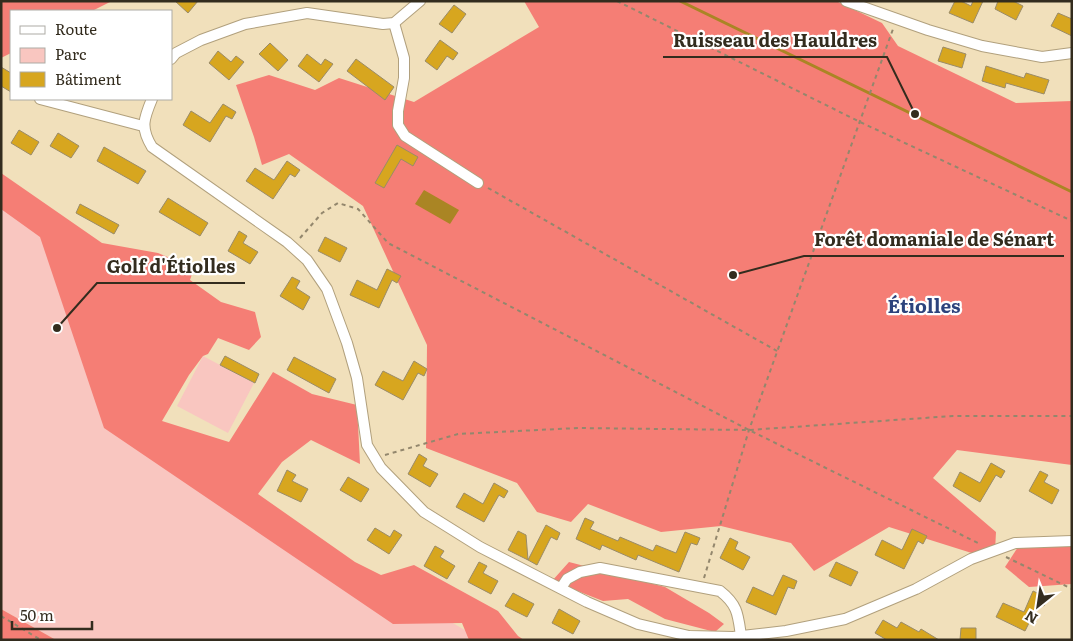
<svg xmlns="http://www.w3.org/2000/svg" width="1073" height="641" viewBox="0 0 1073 641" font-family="Literata,serif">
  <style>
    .green { fill: #f9c6c0 }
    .forest { fill: #f57e75 }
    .water { fill: #aa8524 }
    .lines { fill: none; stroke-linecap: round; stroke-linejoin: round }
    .stream { stroke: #aa8524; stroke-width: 3 }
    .building { fill: #d7a61f; stroke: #9a8b68 }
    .minor-casing { stroke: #b1a07d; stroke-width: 12 }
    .path { stroke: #93876d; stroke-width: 2; stroke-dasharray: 4 4; stroke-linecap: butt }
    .minor { stroke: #fff; stroke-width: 10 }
    .labels { text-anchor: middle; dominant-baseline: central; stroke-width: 4.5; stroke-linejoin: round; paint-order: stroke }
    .quarter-label { font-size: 19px; font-weight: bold; fill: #2d437c; stroke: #fff }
    .leader { fill: none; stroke: #332c1e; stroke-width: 2 }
    .callout-dot { fill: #332c1e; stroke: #fff; stroke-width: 2 }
    .callout-label { font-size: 18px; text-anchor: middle; font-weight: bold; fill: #332c1e; stroke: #fff; stroke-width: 4.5; stroke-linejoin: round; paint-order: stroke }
  </style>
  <rect width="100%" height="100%" fill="#f1e0bb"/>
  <g class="green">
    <polygon points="1,187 17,197 152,429 229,493 482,640 56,640 1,609"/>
    <polygon points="203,356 254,383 228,433 177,406"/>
  </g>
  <g class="forest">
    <polygon points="1,1 112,1 92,11 11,11 11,53 1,58"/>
    <polygon points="524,1 836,1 882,23 898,46 1016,103 1072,101 1072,465 957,450 933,478 996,532 995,551 978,555 889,527 814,571 791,543 721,526 661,532 588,504 571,522 537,512 517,483 426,448 427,345 363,206 289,154 262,165 254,137 236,85 269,75 315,90 339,78 414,102 539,27"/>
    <polygon points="1,173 102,243 158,253 194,268 190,280 221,302 255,312 261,337 249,350 218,338 208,354 203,356 189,375 162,421 229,442 273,372 312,394 357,405 360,464 311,440 282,462 258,494 355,562 381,575 414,565 498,611 518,636 524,640 469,640 462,623 393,624 104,428 40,237 1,209"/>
    <polygon points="1018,547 1072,547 1072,584 1029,587 1005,567"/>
    <polygon points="569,562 665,587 709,613 724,624 715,632 665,619 628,599 603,601 552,581"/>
    <polygon points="1,609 56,640 1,640"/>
  </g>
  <polygon class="water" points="424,190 459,210 450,224 415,204"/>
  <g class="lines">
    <polyline class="stream" points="680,1 1072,192"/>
  </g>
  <g class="building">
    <polygon points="175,1 198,1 188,13"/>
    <polygon points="955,1 961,1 971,6 973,1 983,1 973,23 949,13"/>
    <polygon points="998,1 1013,1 1023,6 1016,20 995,9"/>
    <polygon points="454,5 466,14 452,33 439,24"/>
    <polygon points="1058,13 1072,19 1072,36 1051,26"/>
    <polygon points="440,40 458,53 453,60 447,56 437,70 425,61"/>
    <polygon points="270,43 288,60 278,71 259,54"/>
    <polygon points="943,47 966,54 962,68 938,61"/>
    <polygon points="218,51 231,62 236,56 244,62 229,80 209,63"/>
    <polygon points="307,54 321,65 325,59 333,64 319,82 298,66"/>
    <polygon points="356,59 394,87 385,100 347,71"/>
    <polygon points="986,66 1024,78 1026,73 1049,80 1044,94 1006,83 1005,88 982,81"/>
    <polygon points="1,67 11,73 11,92 1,86"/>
    <polygon points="223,104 236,112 232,119 226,116 210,142 183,125 191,111 210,123"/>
    <polygon points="19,130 39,142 31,155 11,143"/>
    <polygon points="58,133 79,146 71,158 50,146"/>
    <polygon points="397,145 418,157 413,166 401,159 384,188 375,183"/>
    <polygon points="104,147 146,171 138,184 97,161"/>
    <polygon points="287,161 300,170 295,177 290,174 273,199 246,181 255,168 274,180"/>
    <polygon points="168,198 208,223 200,236 159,212"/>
    <polygon points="80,204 119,225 114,234 76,213"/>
    <polygon points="239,231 247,236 243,243 258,252 250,264 228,251"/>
    <polygon points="325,237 347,248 340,262 318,251"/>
    <polygon points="387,269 401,276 397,283 392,280 379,308 350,295 357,280 377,290"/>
    <polygon points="292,277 300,281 296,288 310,297 303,310 280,296"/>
    <polygon points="225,356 259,374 255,383 220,365"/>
    <polygon points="294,357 336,379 329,393 287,370"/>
    <polygon points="414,361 427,369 424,376 418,373 403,400 375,385 383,371 403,381"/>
    <polygon points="419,454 427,459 423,466 438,474 430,487 408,474"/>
    <polygon points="991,463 1005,471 1001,478 996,475 980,502 953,486 960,472 980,483"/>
    <polygon points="287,470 296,475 292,481 308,489 301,502 277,491"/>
    <polygon points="1040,471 1048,475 1044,482 1059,490 1052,504 1029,491"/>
    <polygon points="348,477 369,489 361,502 340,490"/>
    <polygon points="494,483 508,491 504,498 499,495 484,522 456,507 464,493 483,504"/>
    <polygon points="585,518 594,522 590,529 618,541 620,537 653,551 656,545 676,553 685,532 700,538 697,545 691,543 679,572 638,555 636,560 602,545 600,550 576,539"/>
    <polygon points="546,525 560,533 557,540 551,537 537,565 528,560"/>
    <polygon points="375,528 390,537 394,530 402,535 389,554 367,540"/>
    <polygon points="912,529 927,536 923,544 918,541 904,569 875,555 882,540 902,550"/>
    <polygon points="518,531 526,535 528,560 508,550"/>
    <polygon points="730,538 738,542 735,549 750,557 743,570 720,558"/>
    <polygon points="435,546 444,551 440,557 455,566 447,579 424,566"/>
    <polygon points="479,562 487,566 483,573 498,581 491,594 468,582"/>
    <polygon points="836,562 858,572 851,586 829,576"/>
    <polygon points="783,575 797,581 794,589 788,587 776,615 746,602 753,587 773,596"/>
    <polygon points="1033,591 1048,598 1044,606 1039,603 1025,631 996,617 1003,603 1024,612"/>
    <polygon points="513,593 534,604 527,617 505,606"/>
    <polygon points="559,609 580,621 573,634 552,623"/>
    <polygon points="883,620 897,628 901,622 919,632 921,629 939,640 887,640 875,633"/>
    <polygon points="961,628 976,628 976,640 960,640"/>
  </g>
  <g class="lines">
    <g class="minor-casing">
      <g id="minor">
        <polyline points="846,1 928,30 982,46 1042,57 1072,53"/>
        <polyline points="394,23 404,58 404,78 398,111 398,125 405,136 478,183"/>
        <polyline points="171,59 176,53 201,40 245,24 307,13 383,24 394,23 420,1"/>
        <polyline points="40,99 143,126"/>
        <path d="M 152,99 C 144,118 140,128 152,147 L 287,242 L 307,260 L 327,289 L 347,343 L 357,378 L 367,445 L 381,468 L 424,512 L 480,547 L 587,602 L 638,624 L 689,636 L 733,637 L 786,631 L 845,619 L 916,589 L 971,559 L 1015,543 L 1072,541"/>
        <path d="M 561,588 L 567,579 L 580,572 L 600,568 L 720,591 C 738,605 738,615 741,636"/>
      </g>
    </g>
    <g class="path">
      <polyline points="617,1 860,122 1072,221"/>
      <polyline points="488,188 777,351"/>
      <polyline points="300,238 322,213 338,203 358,209 388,243 749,430 980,544"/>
      <polyline points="385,455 458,434 578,428 749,430 953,416 1072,416"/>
      <polyline points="1006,557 1072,589"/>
      <polyline points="704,578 749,430 893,29"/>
      <polyline points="1,616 41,640"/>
    </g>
    <use href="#minor" class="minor"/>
  </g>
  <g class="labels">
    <g class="quarter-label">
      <text x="924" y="305">Étiolles</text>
    </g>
  </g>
  <path class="leader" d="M915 114L887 57H663M733 275L804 256H1064M57 328L97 283H245"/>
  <g class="callout-dot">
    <circle cx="915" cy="114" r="5"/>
    <circle cx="733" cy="275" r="5"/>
    <circle cx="57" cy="328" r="5"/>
  </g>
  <g class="callout-label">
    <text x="775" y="47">Ruisseau des Hauldres</text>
    <text x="934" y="246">Forêt domaniale de Sénart</text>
    <text x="171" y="273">Golf d'Étiolles</text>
  </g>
  <rect width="1073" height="641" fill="none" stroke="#332c1e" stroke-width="5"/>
  <rect x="10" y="10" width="162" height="90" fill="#ffffff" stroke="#adaba5"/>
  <rect x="20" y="26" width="25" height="8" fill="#ffffff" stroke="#adaba5"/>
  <text x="55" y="35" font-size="15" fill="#332c1e">Route</text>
  <rect x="20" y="48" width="25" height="15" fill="#f9c6c0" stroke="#adaba5"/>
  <text x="55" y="60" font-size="15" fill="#332c1e">Parc</text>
  <rect x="20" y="72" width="25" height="15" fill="#d7a61f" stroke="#adaba5"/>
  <text x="55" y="85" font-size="15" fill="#332c1e">Bâtiment</text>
  <g transform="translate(1038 606) rotate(210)" stroke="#ffffff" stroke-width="4" paint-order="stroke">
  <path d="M0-4L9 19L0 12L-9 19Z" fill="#332c1e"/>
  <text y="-8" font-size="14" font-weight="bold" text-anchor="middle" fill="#332c1e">N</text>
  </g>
  <path d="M12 621v8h80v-8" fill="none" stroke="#332c1e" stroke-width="2.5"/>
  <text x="20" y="621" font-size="15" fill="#332c1e" stroke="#ffffff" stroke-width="4" paint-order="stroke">50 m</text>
</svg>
